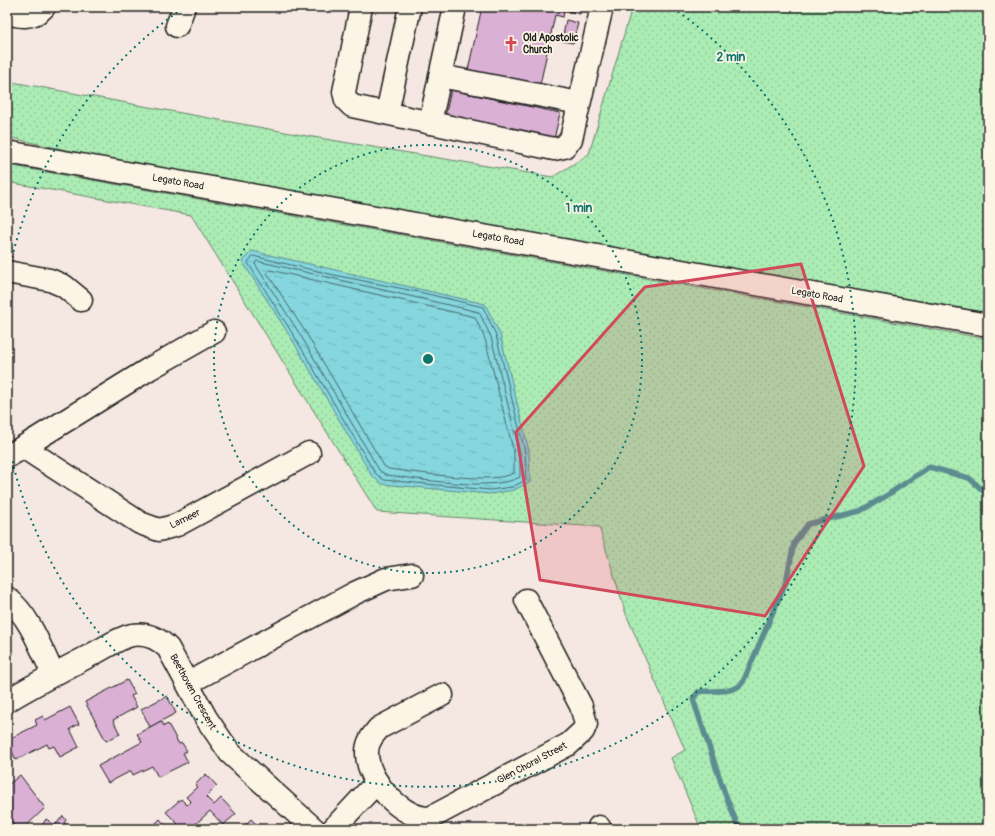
<svg xmlns="http://www.w3.org/2000/svg" width="995" height="836" viewBox="0 0 995 836" font-family="Pangolin,sans-serif">
  <style>
    .grass { fill: url(#grass-dots); stroke: #648468 }
    .water { fill: url(#water-ripples); stroke: #5b8c90 }
    .lines { fill: none; stroke-linecap: round; stroke-linejoin: round }
    .shore { stroke: #46666a; stroke-width: 1 }
    .stream { stroke: #5b8c90; stroke-width: 5.5 }
    .building { fill: #dab0d5; stroke: #1c1c1c }
    .minor-casing { stroke: #1c1c1c; stroke-width: 25 }
    .minor { stroke: #fcf5e5; stroke-width: 22 }
    .marked { fill: #d1495b; fill-opacity: 0.2; stroke: #d1495b; stroke-width: 3; stroke-linejoin: round }
    .ring { fill: none; stroke: #0f766e; stroke-width: 2; stroke-dasharray: 2 4 }
    .labels { text-anchor: middle; dominant-baseline: central; stroke-width: 3.5; stroke-linejoin: round; paint-order: stroke }
    .poi-label { font-size: 10px; font-weight: bold; fill: #1c1c1c; stroke: #fcf5e5; text-anchor: start }
    .street-label { font-size: 10px; fill: #1c1c1c; stroke: #fcf5e5 }
    .centre { fill: #0f766e; stroke: #fcf5e5; stroke-width: 2 }
    .ring-label { font-size: 12px; text-anchor: middle; font-weight: bold; fill: #0f766e; stroke: #fcf5e5; stroke-width: 3.5; stroke-linejoin: round; paint-order: stroke }
  </style>
  <defs>
    <pattern id="grass-dots" width="8" height="8" patternUnits="userSpaceOnUse"><rect width="8" height="8" fill="#abebb4"/><path d="M2 2h.1M6 6h.1" fill="none" stroke="#93c99a" stroke-width="1.8" stroke-linecap="round"/></pattern>
    <pattern id="water-ripples" width="26" height="14" patternUnits="userSpaceOnUse"><rect width="26" height="14" fill="#85d6de"/><path d="M2 4q2-2 4 0t4 0M15 11q2-2 4 0t4 0" fill="none" stroke="#72b7be"/></pattern>
  </defs>
  <rect width="100%" height="100%" fill="#f5e7e2"/>
  <filter id="ink" filterUnits="userSpaceOnUse"><feTurbulence type="fractalNoise" baseFrequency=".025" numOctaves="2"/><feDisplacementMap in="SourceGraphic" scale="8" xChannelSelector="R" yChannelSelector="G"/><feConvolveMatrix kernelMatrix="1 2 1 2 8 2 1 2 1" color-interpolation-filters="sRGB"/></filter>
  <g filter="url(#ink)">
    <g class="grass">
      <polygon points="632,7 988,7 988,313 266,187 93,156 7,137 7,81 307,136 553,177 589,154"/>
      <polygon points="7,165 988,339 988,829 701,829 671,758 685,750 626,614 599,527 377,512 191,215 7,182"/>
    </g>
    <polygon class="water" points="252,251 485,304 500,334 529,451 530,482 514,490 490,494 382,484 372,476 293,341 242,261"/>
    <g class="lines">
      <g class="shore">
        <polygon points="253,256 334,275 419,292 483,307 496,335 525,452 526,480 512,487 490,490 384,480 375,473 296,339 248,263"/>
        <path d="M 257,261 L 479,312 L 491,337 L 520,453 L 520,477 C 493,492 419,479 386,475 L 379,470 L 301,336 L 255,264 Z"/>
        <path d="M 270,270 L 475,317 L 485,339 L 514,453 L 514,473 C 494,485 415,472 389,469 L 384,466 L 306,333 L 267,273 Z"/>
      </g>
      <path class="stream" d="M 739,829 L 724,791 L 693,699 L 698,692 C 713,689 734,695 743,682 L 786,582 L 794,543 L 808,524 L 860,511 L 886,496 L 929,467 L 969,478 L 988,495"/>
    </g>
    <g class="building">
      <polygon points="482,7 581,7 580,14 564,10 563,17 555,15 540,85 468,70"/>
      <polygon points="566,20 578,23 573,43 562,41"/>
      <polygon points="451,90 560,113 554,139 445,117"/>
      <polygon points="127,680 135,694 131,696 137,707 113,720 120,734 106,741 85,702"/>
      <polygon points="167,696 176,713 150,727 141,709"/>
      <polygon points="70,707 79,724 70,729 79,747 60,757 54,746 49,748 47,744 16,760 7,740 37,725 35,720 43,716 45,720"/>
      <polygon points="161,721 164,726 168,724 179,744 182,743 187,751 183,753 188,762 158,777 152,766 133,775 131,771 108,783 98,766 142,742 137,734"/>
      <polygon points="206,774 217,786 206,797 214,805 221,798 236,814 223,825 210,811 190,829 175,829 174,828 178,824 166,812 181,799 187,805 191,802 186,797 197,787 195,785"/>
      <polygon points="20,775 45,808 23,829 17,829 11,821 7,824 7,786"/>
      <polygon points="63,816 66,820 64,823 73,829 40,829 46,819 55,825"/>
      <polygon points="160,819 166,826 162,829 154,829 152,827"/>
      <polygon points="251,819 261,829 241,829"/>
    </g>
    <g class="lines">
      <g class="minor-casing">
        <g id="minor">
          <polyline points="361,7 344,92 346,100 352,106 554,149 564,147 571,139 602,7"/>
          <path d="M 7,12 C 20,18 34,18 44,7"/>
          <polyline points="177,26 184,7"/>
          <polyline points="440,76 579,103"/>
          <polyline points="387,113 410,7"/>
          <polyline points="430,123 455,7"/>
          <polyline points="7,152 988,325"/>
          <polyline points="7,272 50,280 64,286 81,300"/>
          <polyline points="23,447 140,523 159,530 177,525 309,453"/>
          <polyline points="7,457 149,369 214,332"/>
          <path d="M 7,598 C 30,616 41,649 53,674"/>
          <polyline points="188,683 355,593 386,579 412,575"/>
          <path d="M 442,695 L 379,728 C 373,735 367,742 367,752 C 366,780 402,819 430,818 L 569,744 L 583,731 L 586,724 L 581,706 L 526,600"/>
          <path d="M 7,701 C 35,684 64,669 93,654 C 105,648 118,638 132,635 C 146,633 158,638 168,648 L 206,718 L 230,753 L 314,829"/>
          <polyline points="599,827 600,829"/>
          <polyline points="333,829 377,782"/>
        </g>
      </g>
      <use href="#minor" class="minor"/>
    </g>
  </g>
  <path class="marked" d="M 801,264 L 864,466 L 765,616 L 540,580 L 516,432 L 645,287 Z"/>
  <g class="ring">
    <circle cx="428" cy="359" r="214"/>
    <path d="M7 281A428 428 0 0 1 183 8M673 8A428 428 0 1 1 7 437"/>
  </g>
  <defs>
    <g id="church-bare" transform="scale(1.2)"><path d="M-1.2-6h2.4v3.5h3.3v2.4h-3.3V6h-2.4V-.1h-3.3v-2.4h3.3Z" fill="#d1495b" stroke="#fcf5e5" stroke-width="2.5" paint-order="stroke"/></g>
  </defs>
  <g fill-rule="evenodd">
    <use href="#church-bare" x="511" y="44"/>
  </g>
  <g class="labels">
    <g class="poi-label">
      <text x="523" y="38">Old Apostolic<tspan x="523" dy="12">Church</tspan></text>
    </g>
    <g class="street-label">
      <text transform="translate(178 182) rotate(10)">Legato Road</text>
      <text transform="translate(498 238) rotate(10)">Legato Road</text>
      <text transform="translate(817 295) rotate(10)">Legato Road</text>
      <text transform="translate(185 519) rotate(-26)">Lameer</text>
      <text transform="translate(193 692) rotate(61)">Beethoven Crescent</text>
      <text transform="translate(532 763) rotate(-28)">Glen Choral Street</text>
    </g>
  </g>
  <circle cx="428" cy="359" r="6" class="centre"/>
  <g class="ring-label">
    <text x="731" y="61">2 min</text>
    <text x="579" y="212">1 min</text>
  </g>
  <rect width="995" height="836" fill="none" stroke="#fcf5e5" stroke-width="24"/>
  <rect x="12" y="12" width="971" height="812" fill="none" stroke="#1c1c1c" stroke-width="1.5" filter="url(#ink)"/>
</svg>
